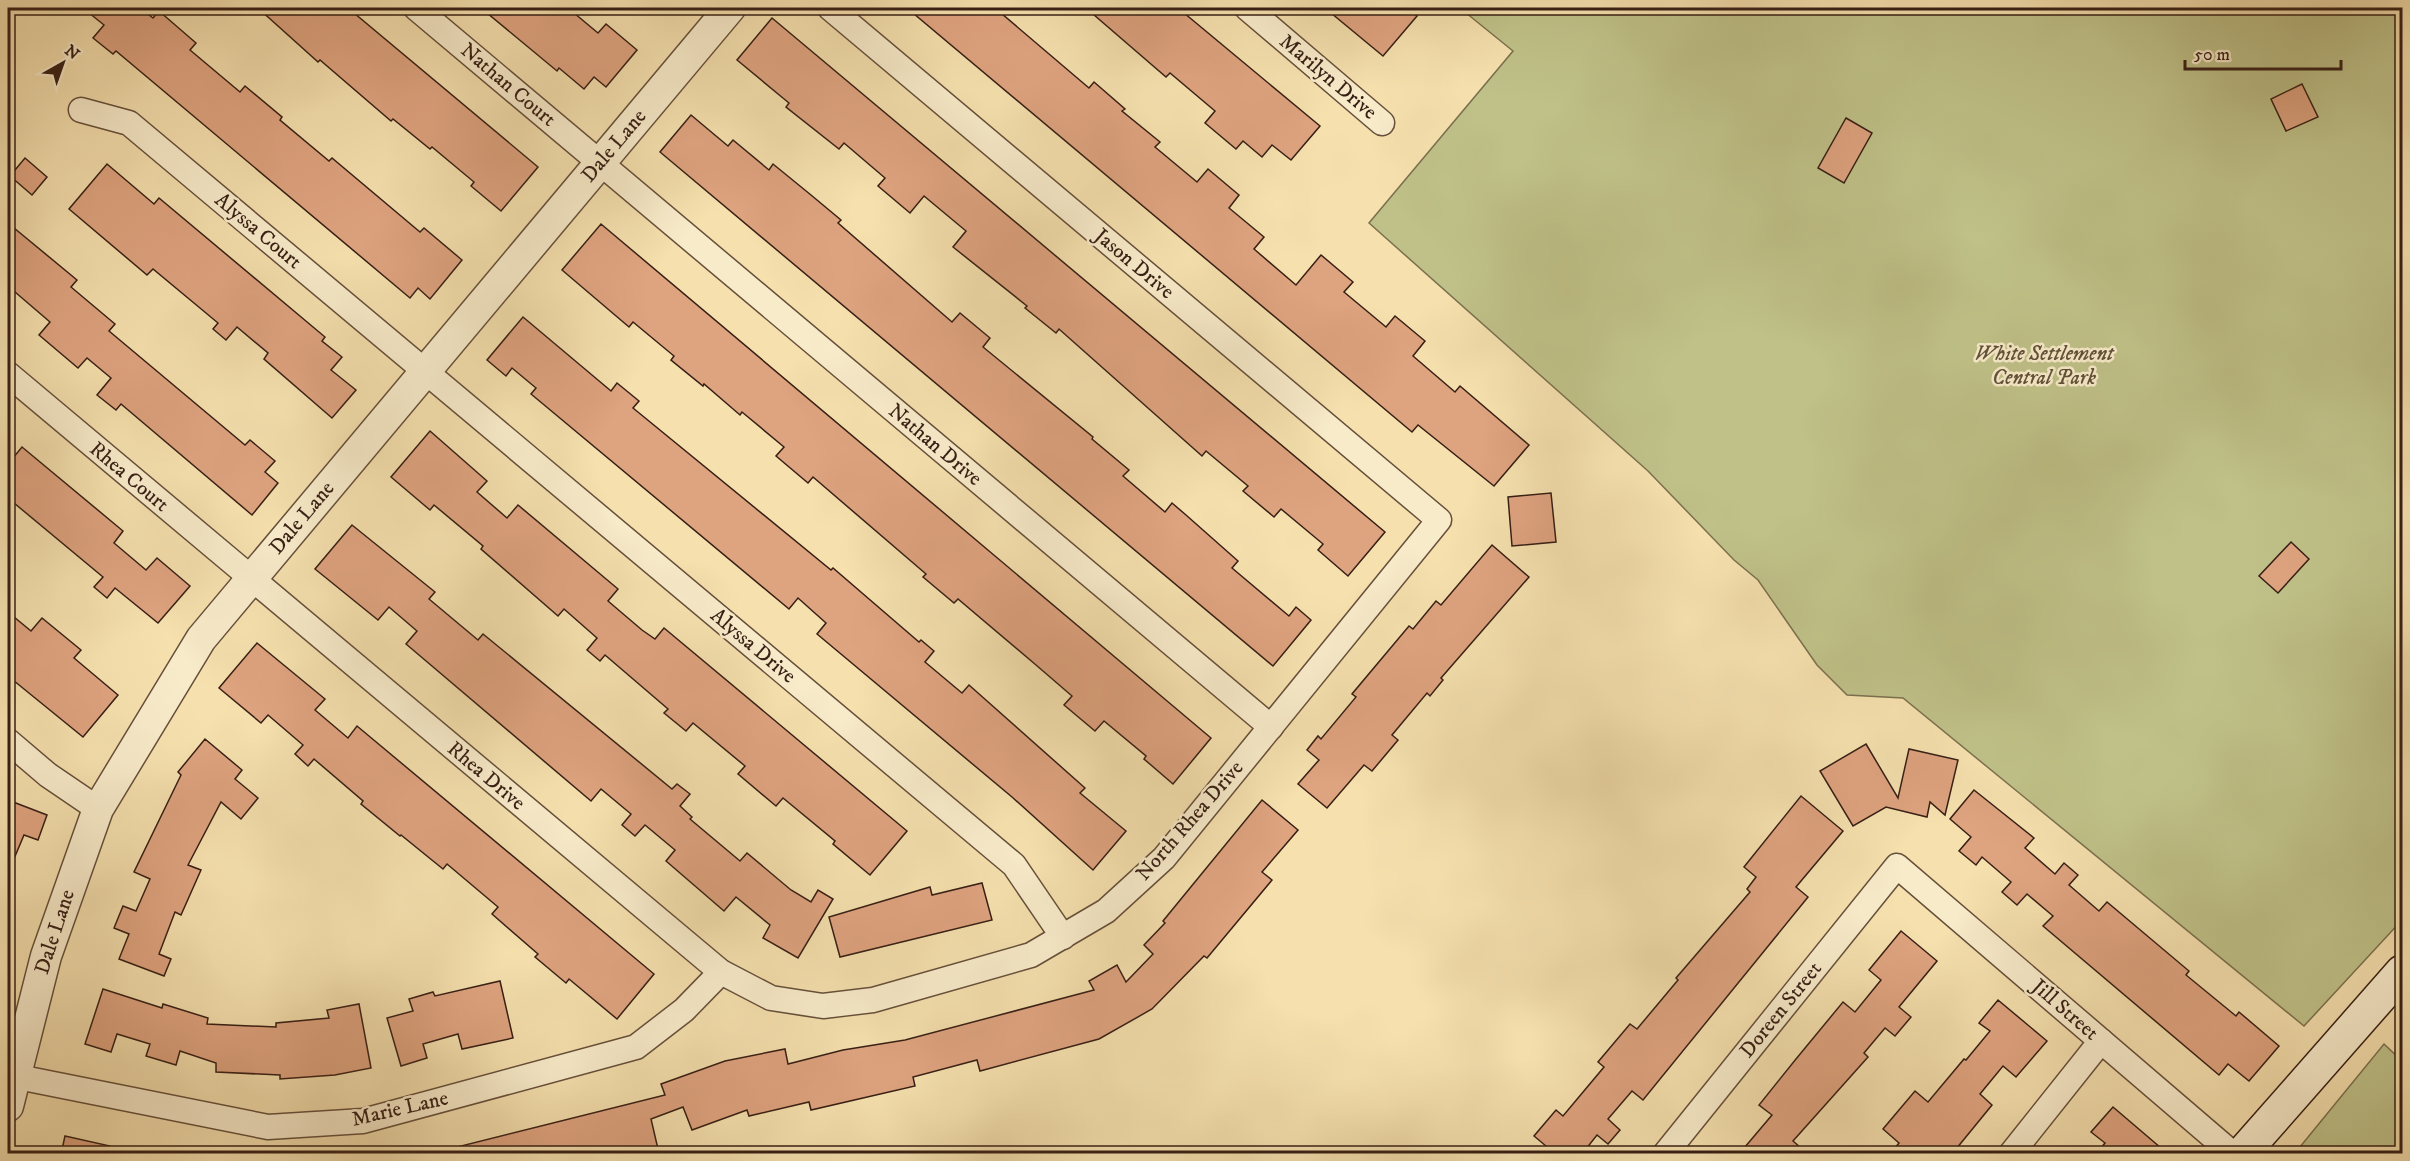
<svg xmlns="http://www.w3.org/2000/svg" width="2410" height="1161" viewBox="0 0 2410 1161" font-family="'IM FELL DW Pica',serif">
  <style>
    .green { fill: #bfc188; stroke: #7b704e; stroke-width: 1.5 }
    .building { fill: #dea37f; stroke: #371f15; stroke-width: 1.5 }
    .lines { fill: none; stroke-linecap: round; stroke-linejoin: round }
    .minor-casing { stroke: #664f3b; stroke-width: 27 }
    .tertiary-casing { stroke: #664f3b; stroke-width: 33 }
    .secondary-casing { stroke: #371f15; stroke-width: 36 }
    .minor { stroke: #f8ebca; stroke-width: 24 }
    .tertiary { stroke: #f8ebca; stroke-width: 30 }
    .secondary { stroke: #f8ebca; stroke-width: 33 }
    .labels { text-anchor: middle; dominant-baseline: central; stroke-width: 5; stroke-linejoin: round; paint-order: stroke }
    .street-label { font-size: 21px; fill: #371f15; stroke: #f8ebca }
    .park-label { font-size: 21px; font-style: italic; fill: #605038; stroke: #f8ebca }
  </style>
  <rect width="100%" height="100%" fill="#f5e0ae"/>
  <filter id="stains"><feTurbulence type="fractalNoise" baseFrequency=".00333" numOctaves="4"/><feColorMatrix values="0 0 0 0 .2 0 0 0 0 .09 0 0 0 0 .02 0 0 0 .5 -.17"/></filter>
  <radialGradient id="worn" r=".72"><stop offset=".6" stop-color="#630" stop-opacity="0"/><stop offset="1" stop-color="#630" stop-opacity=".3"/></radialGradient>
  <g class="green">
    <polygon points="1460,8 2402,8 2402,920 2304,1026 1903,698 1847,695 1817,665 1758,580 1734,560 1648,471 1369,223 1513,51"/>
    <polygon points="2384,1044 2402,1061 2402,1153 2295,1153"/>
  </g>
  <g class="building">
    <polygon points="83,8 140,8 153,18 159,11 196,43 190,50 240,92 245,86 282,117 280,120 329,161 332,158 420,232 424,228 462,260 430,299 418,288 410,298 116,51 113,54 93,38 104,25"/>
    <polygon points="258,8 348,8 538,167 501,211 471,186 474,182 432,147 430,149 393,119 391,121 320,60 318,62"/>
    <polygon points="481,8 568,8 598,33 606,24 637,50 606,87 594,77 584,89 559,68 557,71"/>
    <polygon points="907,8 995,8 1089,88 1094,82 1125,109 1122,111 1160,142 1155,147 1197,182 1208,169 1239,195 1229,208 1264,237 1254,249 1296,285 1321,255 1353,282 1344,292 1386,327 1395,316 1425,341 1413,356 1455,392 1460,386 1529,445 1494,486 1418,425 1412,432"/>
    <polygon points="1086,8 1178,8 1320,126 1291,160 1272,145 1262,157 1243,141 1236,149 1205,123 1215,111 1170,73 1166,77"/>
    <polygon points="1325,8 1407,8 1417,16 1383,56"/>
    <polygon points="772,18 1385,532 1348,576 1318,550 1323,544 1281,509 1274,517 1243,491 1248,486 1206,451 1202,456 1059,329 1056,333 1025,308 1027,306 953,247 966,231 924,196 910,213 878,186 885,178 844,143 839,149 786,107 789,103 737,60"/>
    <polygon points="2302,84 2318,117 2286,131 2271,99"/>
    <polygon points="691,115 728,146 733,140 769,170 773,164 811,195 841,220 838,223 952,322 960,313 990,338 983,347 1093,437 1092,439 1129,470 1123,476 1165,512 1172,503 1186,515 1238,561 1232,568 1289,616 1296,607 1311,620 1273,666 660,152"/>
    <polygon points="1846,118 1872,133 1844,183 1818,168"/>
    <polygon points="25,158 47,177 32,195 10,176"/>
    <polygon points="107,164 154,204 159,198 325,337 322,341 342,357 331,370 356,390 332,418 264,359 268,353 237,327 226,340 213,329 218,323 153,269 147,275 69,209"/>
    <polygon points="8,223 77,280 71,287 115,324 109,331 245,445 250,440 275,461 265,472 278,483 252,515 121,404 116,410 97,395 111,378 87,358 78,368 39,335 50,322 8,286"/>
    <polygon points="601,224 1211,738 1173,784 1144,759 1146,756 1104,721 1095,731 1064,705 1072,696 1036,665 958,599 954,603 923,577 926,574 813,477 808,483 776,456 784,447 742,412 740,415 704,384 703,386 671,360 674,356 633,322 629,327 562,270"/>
    <polygon points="523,317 611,391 617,383 639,401 633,408 831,570 833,568 919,642 921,640 934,651 925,662 962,693 969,685 1085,788 1080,793 1126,831 1093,870 1012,797 817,634 826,623 798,598 789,609 531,394 536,388 512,368 506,376 487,360"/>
    <polygon points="430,431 487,481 477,492 507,518 518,505 618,589 608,601 642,630 655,639 664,628 907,831 870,875 833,844 835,841 783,798 776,806 738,774 745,766 693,723 686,731 664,713 668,709 605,655 600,661 587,650 597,638 564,609 558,616 481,549 483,546 434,505 430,510 391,477"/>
    <polygon points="22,447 123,531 114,543 146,570 157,558 190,586 158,623 115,588 107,598 94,587 103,577 8,498 8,464"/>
    <polygon points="1551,493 1556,542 1512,546 1508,497"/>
    <polygon points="352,525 435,592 429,599 478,640 483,634 672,789 677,784 690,794 680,806 692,817 690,819 740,861 747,853 791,890 811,902 818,890 833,899 798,958 763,938 770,925 736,897 724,911 666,861 675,850 645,825 635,836 622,825 631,814 601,789 591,801 406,644 417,631 389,607 378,620 315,569"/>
    <polygon points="2291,542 2309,559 2278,593 2259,576"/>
    <polygon points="1492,545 1529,577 1441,678 1443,680 1430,696 1427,693 1392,735 1398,740 1372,771 1364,765 1327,808 1298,784 1319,760 1307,750 1318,736 1321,739 1356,697 1352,694 1409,626 1413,629 1436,601 1441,605"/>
    <polygon points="8,612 31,631 42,618 81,650 74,658 118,695 83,737 8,676"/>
    <polygon points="257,643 325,699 315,710 348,738 357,726 654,974 617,1019 569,979 566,983 535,957 538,954 492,914 498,907 447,864 443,869 401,835 400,836 361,804 363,801 314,759 308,766 295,754 303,745 268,715 261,723 219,688"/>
    <polygon points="205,739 242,770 235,779 258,798 241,819 221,802 188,865 201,870 181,915 175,912 159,954 171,959 164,976 119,959 129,934 114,928 123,906 136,911 150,879 134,872 181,775 178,772"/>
    <polygon points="1866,744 1898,798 1909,749 1958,760 1945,815 1930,802 1927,817 1886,807 1853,826 1820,771"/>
    <polygon points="1974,790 2034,838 2025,848 2055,874 2064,863 2078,875 2069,885 2099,911 2107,902 2189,971 2186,975 2236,1016 2239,1012 2279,1046 2249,1081 2228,1064 2219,1075 2043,926 2053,916 2027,894 2017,905 2002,892 2011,882 1982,857 1976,865 1959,851 1971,837 1950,819"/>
    <polygon points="1801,796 1843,831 1796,887 1808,897 1643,1100 1632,1091 1608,1119 1620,1130 1608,1144 1597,1135 1582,1154 1540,1154 1546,1146 1534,1136 1556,1110 1563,1116 1604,1067 1598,1062 1630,1024 1637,1029 1678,980 1676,978 1750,892 1747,889 1756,877 1744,867"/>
    <polygon points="8,800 47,815 38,840 24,835 8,873"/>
    <polygon points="1262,800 1298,830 1262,872 1272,880 1207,958 1204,956 1152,1009 1099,1039 980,1071 977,1060 913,1077 915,1086 811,1110 809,1102 749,1116 747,1110 692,1130 683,1107 651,1119 658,1149 641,1154 458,1154 457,1147 665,1095 661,1084 725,1061 785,1049 788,1064 843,1050 905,1040 1094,990 1089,981 1117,965 1126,982 1153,954 1144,945 1165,923 1163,921"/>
    <polygon points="982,883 992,920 840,957 829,917 930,887 932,895"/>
    <polygon points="1901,931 1937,961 1899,1007 1911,1017 1895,1036 1885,1028 1864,1053 1868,1057 1793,1141 1808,1154 1739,1154 1772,1115 1759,1105 1796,1059 1843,1002 1855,1012 1881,980 1869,970"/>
    <polygon points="500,981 513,1038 462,1049 458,1034 423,1044 427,1058 401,1066 387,1018 413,1011 409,999 433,992 435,996"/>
    <polygon points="103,989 162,1008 163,1004 208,1018 207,1024 276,1027 276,1023 329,1018 327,1010 359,1004 371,1068 335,1075 280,1079 280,1075 216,1072 216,1063 180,1051 176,1065 146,1056 150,1044 117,1034 111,1052 85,1044"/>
    <polygon points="1998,1000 2047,1041 2016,1077 2003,1066 1980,1094 1992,1105 1952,1154 1890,1154 1899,1143 1883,1129 1915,1091 1928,1102 1964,1059 1966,1060 1990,1031 1979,1023"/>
    <polygon points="2113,1107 2168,1154 2096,1154 2105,1143 2091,1132"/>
    <polygon points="65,1136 110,1146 109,1154 61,1154"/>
  </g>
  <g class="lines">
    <g class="minor-casing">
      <g id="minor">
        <polyline points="416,8 1271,727"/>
        <polyline points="1247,8 1382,123"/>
        <polyline points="81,110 129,123 1014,865 1063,937"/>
        <polyline points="8,374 721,972 771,998 823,1006 873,1000 1031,955 1106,911 1164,858 1439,520 830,8"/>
        <polyline points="8,741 48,775 98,809"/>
        <polyline points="8,1075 268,1127 363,1121 636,1047 684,1010 721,972"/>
        <polyline points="1665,1154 1897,866 2233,1154"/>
        <polyline points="2011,1154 2101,1041"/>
      </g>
    </g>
    <g class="tertiary-casing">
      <polyline id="tertiary" points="8,1106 46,956 98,809 201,639 730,8"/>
    </g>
    <g class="secondary-casing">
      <polyline id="secondary" points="2242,1154 2402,972"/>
    </g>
    <use href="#minor" class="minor"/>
    <use href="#tertiary" class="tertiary"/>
    <use href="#secondary" class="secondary"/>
  </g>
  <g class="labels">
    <g class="street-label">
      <text transform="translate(1328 77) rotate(40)">Marilyn Drive</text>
      <text transform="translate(508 85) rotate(40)">Nathan Court</text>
      <text transform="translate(614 146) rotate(-50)">Dale Lane</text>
      <text transform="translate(258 231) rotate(40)">Alyssa Court</text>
      <text transform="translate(1134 264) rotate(40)">Jason Drive</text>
      <text transform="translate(935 445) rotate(40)">Nathan Drive</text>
      <text transform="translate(129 477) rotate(40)">Rhea Court</text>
      <text transform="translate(302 518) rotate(-50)">Dale Lane</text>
      <text transform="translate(753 646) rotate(40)">Alyssa Drive</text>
      <text transform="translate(486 776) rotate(40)">Rhea Drive</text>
      <text transform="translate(1190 821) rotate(-49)">North Rhea Drive</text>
      <text transform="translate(55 932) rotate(-72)">Dale Lane</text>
      <text transform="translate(1781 1010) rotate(-51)">Doreen Street</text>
      <text transform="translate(2065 1010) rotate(41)">Jill Street</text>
      <text transform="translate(400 1109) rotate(-13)">Marie Lane</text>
    </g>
    <g class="park-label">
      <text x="2044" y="354">White Settlement<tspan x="2044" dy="24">Central Park</tspan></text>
    </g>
  </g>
  <rect width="2410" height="1161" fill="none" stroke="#f5e0ae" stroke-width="30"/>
  <rect x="9" y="9" width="2392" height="1143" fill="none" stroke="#371f15" stroke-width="3"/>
  <rect x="15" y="15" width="2380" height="1131" fill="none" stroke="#371f15" stroke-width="1.5"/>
  <g transform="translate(63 63) rotate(40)" stroke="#f8ebca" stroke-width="4.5" paint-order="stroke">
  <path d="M0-4.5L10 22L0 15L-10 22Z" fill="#371f15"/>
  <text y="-9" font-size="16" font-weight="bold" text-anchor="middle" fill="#371f15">N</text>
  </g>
  <path d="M2185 60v9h156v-9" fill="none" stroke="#371f15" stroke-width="3"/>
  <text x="2194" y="60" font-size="18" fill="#371f15" stroke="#f8ebca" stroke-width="4.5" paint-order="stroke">50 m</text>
  <rect width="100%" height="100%" filter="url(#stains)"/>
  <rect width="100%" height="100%" fill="url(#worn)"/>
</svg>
